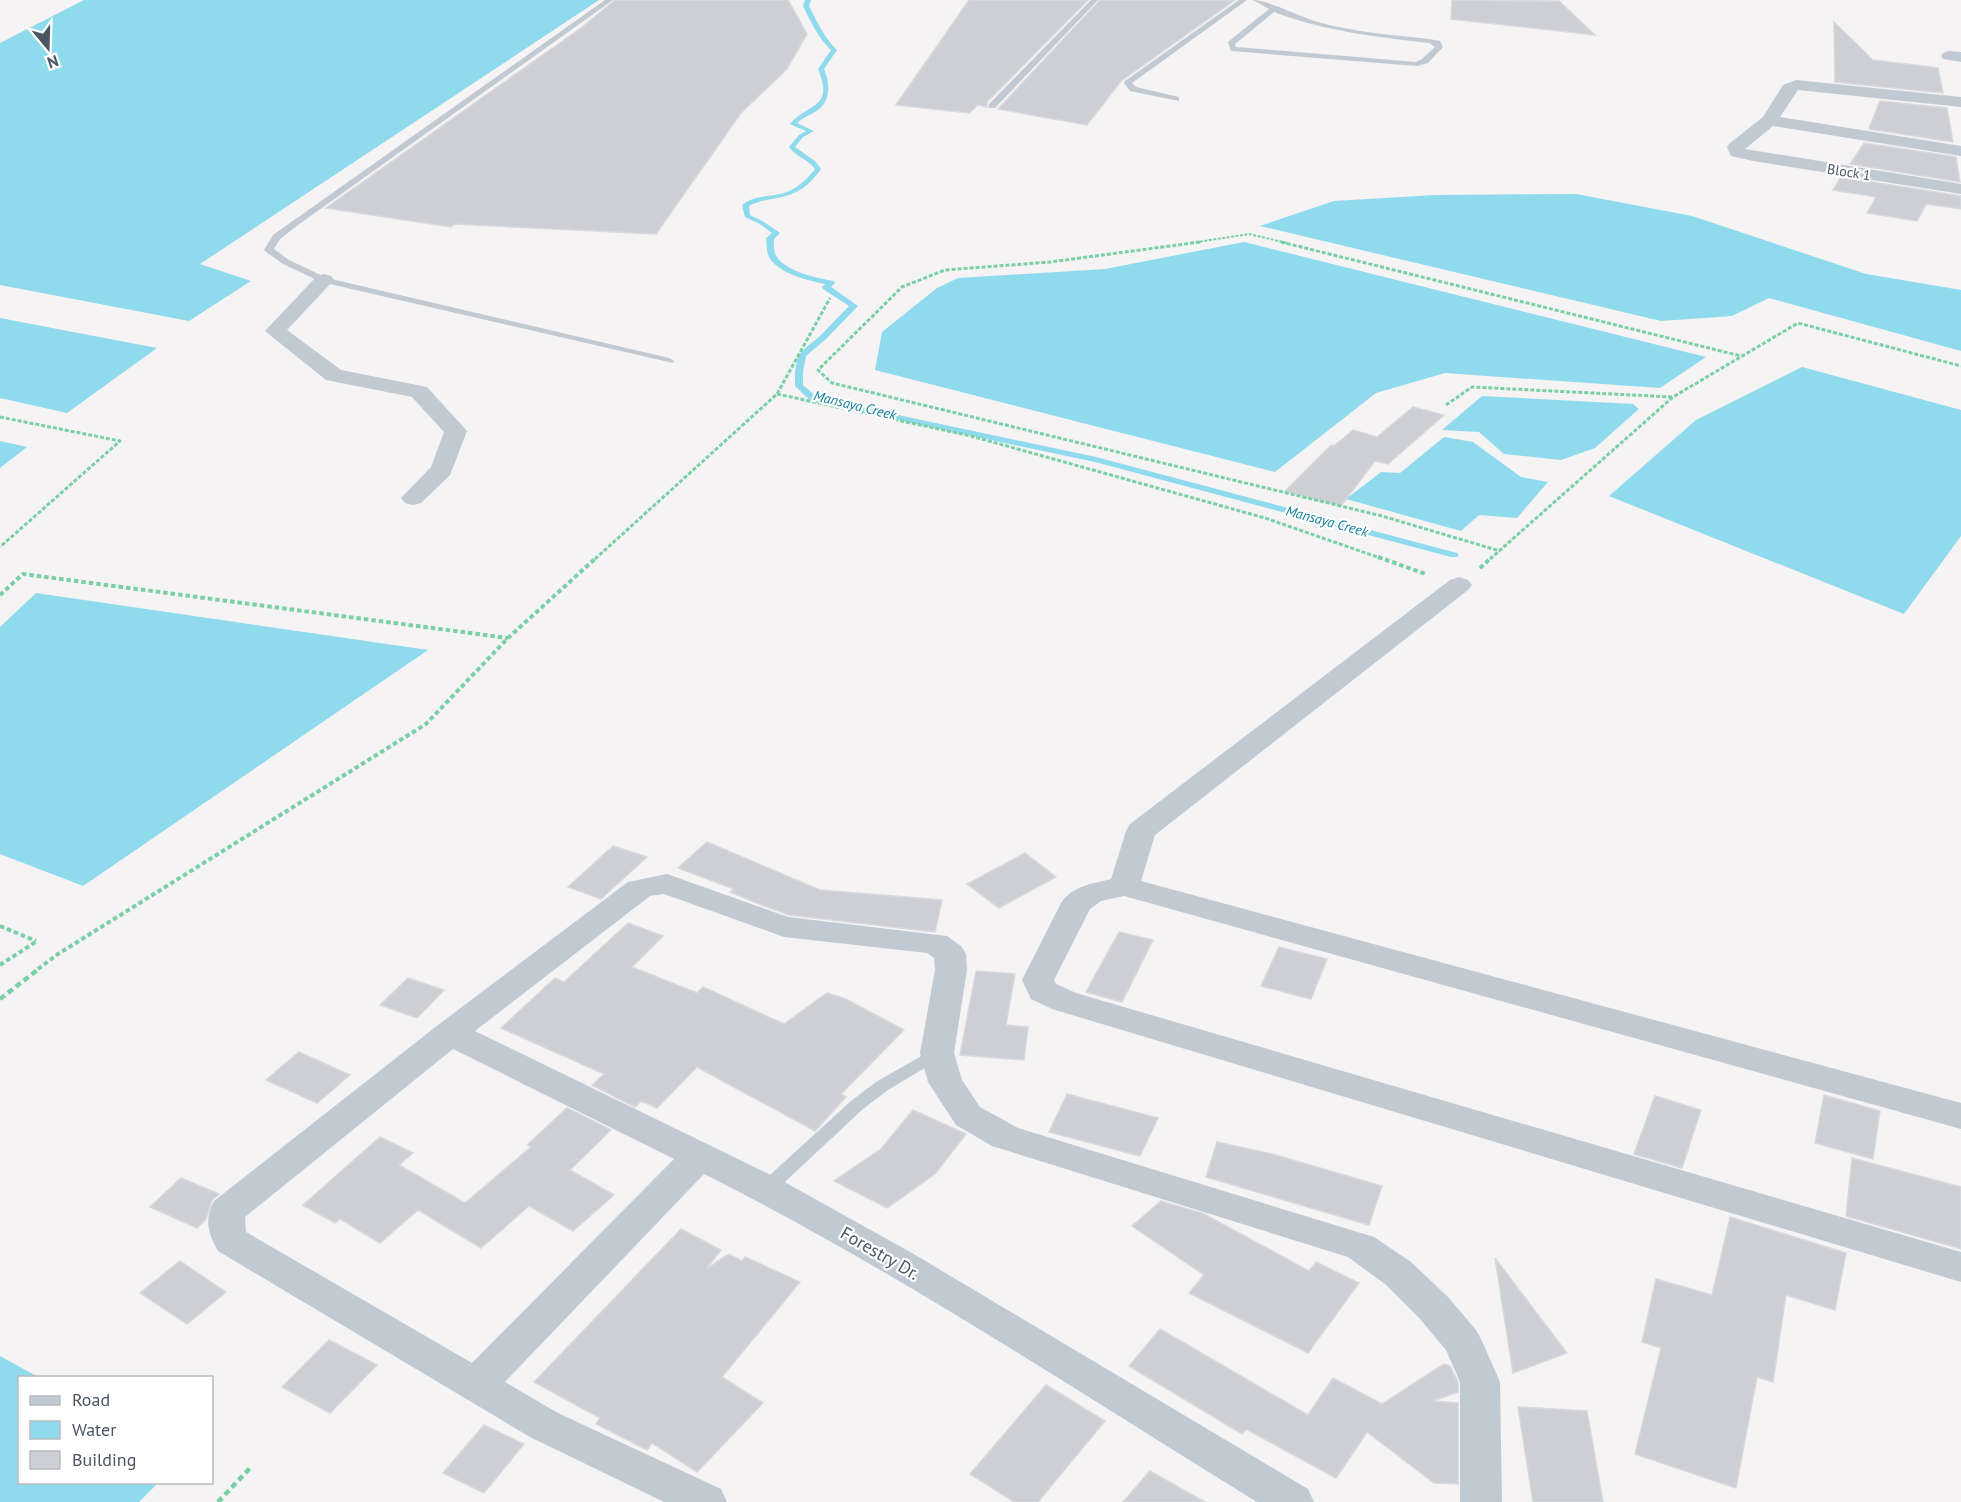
<svg xmlns="http://www.w3.org/2000/svg" width="1961" height="1502" viewBox="0 0 1961 1502" font-family="'PT Sans',sans-serif">
  <style>
    .water { fill: #90daee }
    .lines { fill: none; stroke-linecap: round; stroke-linejoin: round }
    .stream { fill: #90daee; fill-rule: evenodd }
    .building { fill: #cdcfd5; stroke: #d7d9de; stroke-width: 1.5 }
    .path-far3 { stroke: #7ad0a6; stroke-width: 2; stroke-dasharray: 3 1.5; stroke-linecap: butt }
    .path-far2 { stroke: #7ad0a6; stroke-width: 3; stroke-dasharray: 4 2; stroke-linecap: butt }
    .path-far1 { stroke: #7ad0a6; stroke-width: 4; stroke-dasharray: 4.5 3; stroke-linecap: butt }
    .path { stroke: #7ad0a6; stroke-width: 4.5; stroke-dasharray: 6 4; stroke-linecap: butt }
    .service { fill: #c1cad2; fill-rule: evenodd }
    .minor { fill: #c1cad2; fill-rule: evenodd }
    .labels { text-anchor: middle; dominant-baseline: central; stroke-width: 4.5; stroke-linejoin: round; paint-order: stroke }
    .far-street-label { font-size: 14px; fill: #4a5661; stroke: #fff }
    .far-water-label { font-size: 14px; font-style: italic; fill: #0c7c9b; stroke: #fff }
    .near-street-label { font-size: 18px; fill: #4a5661; stroke: #fff }
  </style>
  <rect width="100%" height="100%" fill="#f5f3f3"/>
  <g class="water">
    <polygon points="84,0 599,0 200,264 251,281 189,321 0,285 0,43"/>
    <polygon points="1576,194 1692,216 1866,274 1961,290 1961,351 1769,298 1732,316 1661,321 1260,226 1334,201 1435,195"/>
    <polygon points="1244,242 1706,357 1660,388 1445,373 1376,393 1275,472 875,370 882,332 937,288 958,278 1105,269"/>
    <polygon points="0,318 157,348 67,413 0,398"/>
    <polygon points="1802,367 1961,410 1961,536 1904,614 1609,496 1696,420"/>
    <polygon points="1482,396 1633,404 1639,409 1595,448 1561,460 1504,454 1479,432 1442,430"/>
    <polygon points="1444,437 1473,442 1521,477 1548,482 1517,518 1479,515 1461,531 1346,499 1381,472 1400,473"/>
    <polygon points="0,441 27,447 0,468"/>
    <polygon points="36,593 428,650 83,886 0,854 0,627"/>
    <polygon points="0,1356 38,1377 20,1378 20,1482 158,1483 139,1502 0,1502"/>
  </g>
  <g class="lines">
    <path class="stream" d="M 805,0 L 811,0 L 809,6 C 817,22 824,37 837,50 L 824,69 C 830,83 831,100 818,110 C 811,115 803,117 797,123 L 814,131 L 803,137 L 795,147 L 815,161 L 821,169 C 810,185 797,195 777,198 C 767,200 758,201 749,206 L 750,215 L 764,222 L 780,233 L 774,239 C 774,245 773,252 777,257 C 787,272 817,278 834,281 L 835,283 L 831,287 L 858,306 L 826,339 L 806,356 L 803,372 L 803,385 L 818,398 L 1096,457 L 1457,553 L 1459,555 L 1457,557 L 1451,557 L 1095,462 L 812,402 L 795,386 L 795,372 L 798,356 L 803,350 L 820,336 L 849,306 L 823,289 L 822,287 L 825,284 C 807,280 779,274 769,257 C 766,251 767,244 766,238 L 772,233 L 760,224 L 745,217 L 742,205 C 754,195 769,197 784,193 C 797,189 807,179 815,169 C 808,159 796,157 789,147 L 799,135 L 806,131 L 790,124 C 807,103 835,109 818,69 L 831,50 C 818,38 811,22 803,6 Z"/>
  </g>
  <g class="building">
    <polygon points="615,0 788,0 807,34 787,69 741,113 656,234 454,224 451,227 326,208 581,28"/>
    <polygon points="969,0 1088,0 987,102 987,107 978,105 969,113 896,105"/>
    <polygon points="1100,0 1235,0 1121,81 1087,125 998,109"/>
    <polygon points="1452,0 1559,1 1595,35 1451,19"/>
    <polygon points="1834,22 1873,60 1938,68 1943,93 1835,82"/>
    <polygon points="1880,101 1947,108 1953,142 1869,129"/>
    <polygon points="1864,143 1956,157 1960,182 1850,164"/>
    <polygon points="1841,177 1961,196 1961,209 1926,204 1917,221 1867,213 1876,197 1833,190"/>
    <polygon points="1413,407 1444,415 1388,464 1375,461 1341,506 1285,491 1331,445 1334,446 1353,430 1377,437"/>
    <polygon points="707,842 820,890 942,900 935,932 789,915 762,905 730,892 734,889 678,868"/>
    <polygon points="613,846 647,857 601,899 568,887"/>
    <polygon points="1025,853 1056,877 999,908 967,884"/>
    <polygon points="628,923 663,936 632,967 697,993 703,987 784,1024 827,993 846,999 904,1030 841,1094 846,1097 815,1131 697,1067 657,1108 641,1101 635,1107 592,1085 604,1074 501,1028 555,978 564,982"/>
    <polygon points="1119,932 1153,940 1122,1002 1086,992"/>
    <polygon points="1279,947 1327,959 1311,999 1261,986"/>
    <polygon points="976,971 1015,974 1006,1025 1028,1027 1024,1060 960,1055"/>
    <polygon points="408,978 444,990 417,1018 380,1005"/>
    <polygon points="299,1052 350,1075 317,1103 266,1080"/>
    <polygon points="1067,1094 1158,1118 1140,1156 1049,1132"/>
    <polygon points="1824,1095 1880,1111 1873,1159 1815,1143"/>
    <polygon points="1655,1096 1701,1110 1682,1168 1634,1154"/>
    <polygon points="567,1108 611,1130 570,1170 614,1195 573,1231 529,1206 481,1248 418,1210 380,1243 340,1219 335,1223 303,1205 380,1137 413,1153 399,1165 465,1203 531,1147 527,1145"/>
    <polygon points="913,1110 966,1134 935,1174 887,1208 834,1181 881,1149"/>
    <polygon points="1217,1142 1272,1154 1382,1186 1369,1225 1206,1177"/>
    <polygon points="1852,1158 1961,1187 1961,1249 1846,1216"/>
    <polygon points="181,1178 219,1194 212,1200 206,1219 197,1228 150,1207"/>
    <polygon points="1161,1201 1204,1214 1309,1271 1316,1262 1359,1283 1308,1353 1189,1293 1204,1275 1132,1226"/>
    <polygon points="1730,1217 1846,1253 1835,1310 1786,1295 1773,1382 1757,1377 1736,1488 1635,1454 1661,1348 1642,1342 1656,1279 1712,1295"/>
    <polygon points="681,1229 721,1250 706,1269 729,1254 742,1261 745,1257 800,1282 722,1377 763,1403 697,1472 652,1443 647,1450 596,1424 600,1418 534,1382"/>
    <polygon points="1495,1258 1548,1328 1567,1353 1513,1373"/>
    <polygon points="180,1261 226,1292 187,1324 140,1293"/>
    <polygon points="1160,1329 1308,1415 1333,1378 1382,1404 1444,1364 1450,1366 1458,1382 1458,1392 1433,1401 1458,1403 1458,1484 1434,1483 1367,1432 1336,1478 1246,1429 1242,1434 1129,1366"/>
    <polygon points="329,1340 377,1365 330,1413 282,1387"/>
    <polygon points="1046,1385 1105,1421 1038,1502 1014,1502 970,1474"/>
    <polygon points="1518,1407 1587,1411 1603,1502 1533,1502"/>
    <polygon points="484,1425 524,1444 484,1493 443,1473"/>
    <polygon points="1150,1471 1205,1502 1123,1502"/>
  </g>
  <g class="lines">
    <polyline class="path-far3" points="1191,243 1249,234 1287,243"/>
    <g class="path-far2">
      <polyline points="1200,242 1050,262 945,270 902,287 818,370 832,383 1382,516 1500,551"/>
      <polyline points="1281,242 1741,356"/>
      <polyline points="777,394 971,436 1265,518 1383,559"/>
      <polyline points="1446,405 1472,387 1672,397"/>
      <polyline points="0,417 120,441 0,547"/>
      <polyline points="595,559 777,394 830,298"/>
      <polyline points="1490,559 1673,397 1798,323 1961,366"/>
    </g>
    <g class="path-far1">
      <polyline points="1378,557 1426,574"/>
      <polyline points="1480,568 1492,557"/>
      <polyline points="0,595 23,574 508,638"/>
      <polyline points="0,926 36,941"/>
      <polyline points="0,965 37,941"/>
      <polyline points="38,969 58,954 426,724 508,638 597,557"/>
    </g>
    <g class="path">
      <polyline points="0,999 40,968"/>
      <polyline points="218,1502 250,1468"/>
    </g>
    <g class="service">
      <polygon points="605,0 613,0 298,225 280,239 274,249 289,260 327,278 669,358 674,361 673,363 321,282 283,264 266,252 264,250 273,235"/>
      <polygon points="1091,0 1098,0 995,108 989,108 989,104"/>
      <polygon points="1239,0 1247,0 1132,83 1136,87 1179,97 1179,101 1130,91 1124,83 1125,81"/>
      <path d="M 1253,0 C 1268,0 1300,17 1318,22 C 1354,32 1392,35 1429,39 L 1440,41 L 1443,47 L 1428,63 L 1417,66 L 1231,51 L 1228,42 L 1269,9 ZM 1274,12 C 1324,31 1376,37 1429,43 L 1435,47 L 1422,59 L 1416,62 L 1236,47 L 1235,44 Z"/>
      <polygon points="937,1047 943,1049 945,1053 943,1057 888,1090 863,1109 772,1194 766,1196 760,1194 757,1189 760,1184 851,1101 876,1082"/>
    </g>
    <g class="minor">
      <polygon points="1949,51 1961,52 1961,62 1943,59 1941,56 1943,53"/>
      <polygon points="1796,80 1961,97 1961,107 1798,90 1780,117 1961,146 1961,156 1773,126 1745,149 1961,184 1961,194 1753,161 1731,156 1727,147 1730,143 1763,117 1783,85"/>
      <polygon points="324,274 331,276 334,280 287,330 341,370 427,387 467,431 450,475 421,503 413,505 405,503 401,498 431,467 444,432 412,397 326,380 265,331 317,276"/>
      <path d="M 1459,577 L 1468,580 L 1472,585 L 1468,590 L 1155,835 L 1141,881 L 1961,1103 L 1961,1129 L 1124,896 L 1101,901 L 1090,909 L 1054,980 L 1056,984 L 1076,993 L 1961,1252 L 1961,1282 L 1052,1009 L 1031,999 L 1022,980 L 1061,903 C 1072,886 1092,884 1111,879 L 1126,831 L 1130,824 L 1450,580 Z"/>
      <path d="M 667,874 L 788,917 L 947,936 L 961,946 L 966,954 L 967,970 L 954,1053 L 962,1080 L 980,1107 L 1018,1128 L 1374,1237 L 1411,1262 L 1448,1297 L 1476,1330 L 1482,1341 L 1500,1382 L 1502,1502 L 1460,1502 L 1460,1382 L 1446,1350 L 1420,1319 L 1385,1284 L 1348,1257 L 992,1146 L 956,1125 L 928,1082 L 920,1053 L 935,970 L 934,958 L 927,953 L 784,937 L 664,894 L 650,896 L 475,1031 L 779,1179 L 912,1253 L 1308,1489 L 1314,1502 L 1257,1502 C 1075,1390 895,1270 704,1174 L 505,1382 L 558,1413 L 721,1489 L 727,1502 L 664,1502 L 530,1437 L 218,1251 C 208,1233 204,1220 214,1201 L 438,1025 L 628,882 ZM 453,1049 L 674,1159 L 472,1363 L 246,1232 L 245,1217 Z"/>
    </g>
  </g>
  <g class="labels">
    <g class="far-street-label">
      <text transform="translate(1849 172) rotate(9)">Block 1</text>
    </g>
    <g class="far-water-label">
      <text transform="translate(855 405) rotate(14)">Mansaya Creek</text>
      <text transform="translate(1327 521) rotate(15)">Mansaya Creek</text>
    </g>
    <g class="near-street-label">
      <text transform="translate(880 1253) rotate(30)">Forestry Dr.</text>
    </g>
  </g>
  <rect x="18" y="1376" width="195" height="108" fill="#ffffff" stroke="#b7bbc0" stroke-width="1.5"/>
  <rect x="30" y="1396" width="30" height="9" fill="#c1cad2" stroke="#b7bbc0" stroke-width="1.5"/>
  <text x="72" y="1406" font-size="18" fill="#4a5661">Road</text>
  <rect x="30" y="1421" width="30" height="18" fill="#90daee" stroke="#b7bbc0" stroke-width="1.5"/>
  <text x="72" y="1436" font-size="18" fill="#4a5661">Water</text>
  <rect x="30" y="1451" width="30" height="18" fill="#cdcfd5" stroke="#b7bbc0" stroke-width="1.5"/>
  <text x="72" y="1466" font-size="18" fill="#4a5661">Building</text>
  <g transform="translate(48 48) rotate(161)" stroke="#ffffff" stroke-width="4.5" paint-order="stroke">
  <path d="M0-4.5L10 22L0 15L-10 22Z" fill="#4a5661"/>
  <text y="-9" font-size="16" font-weight="bold" text-anchor="middle" fill="#4a5661">N</text>
  </g>
</svg>
